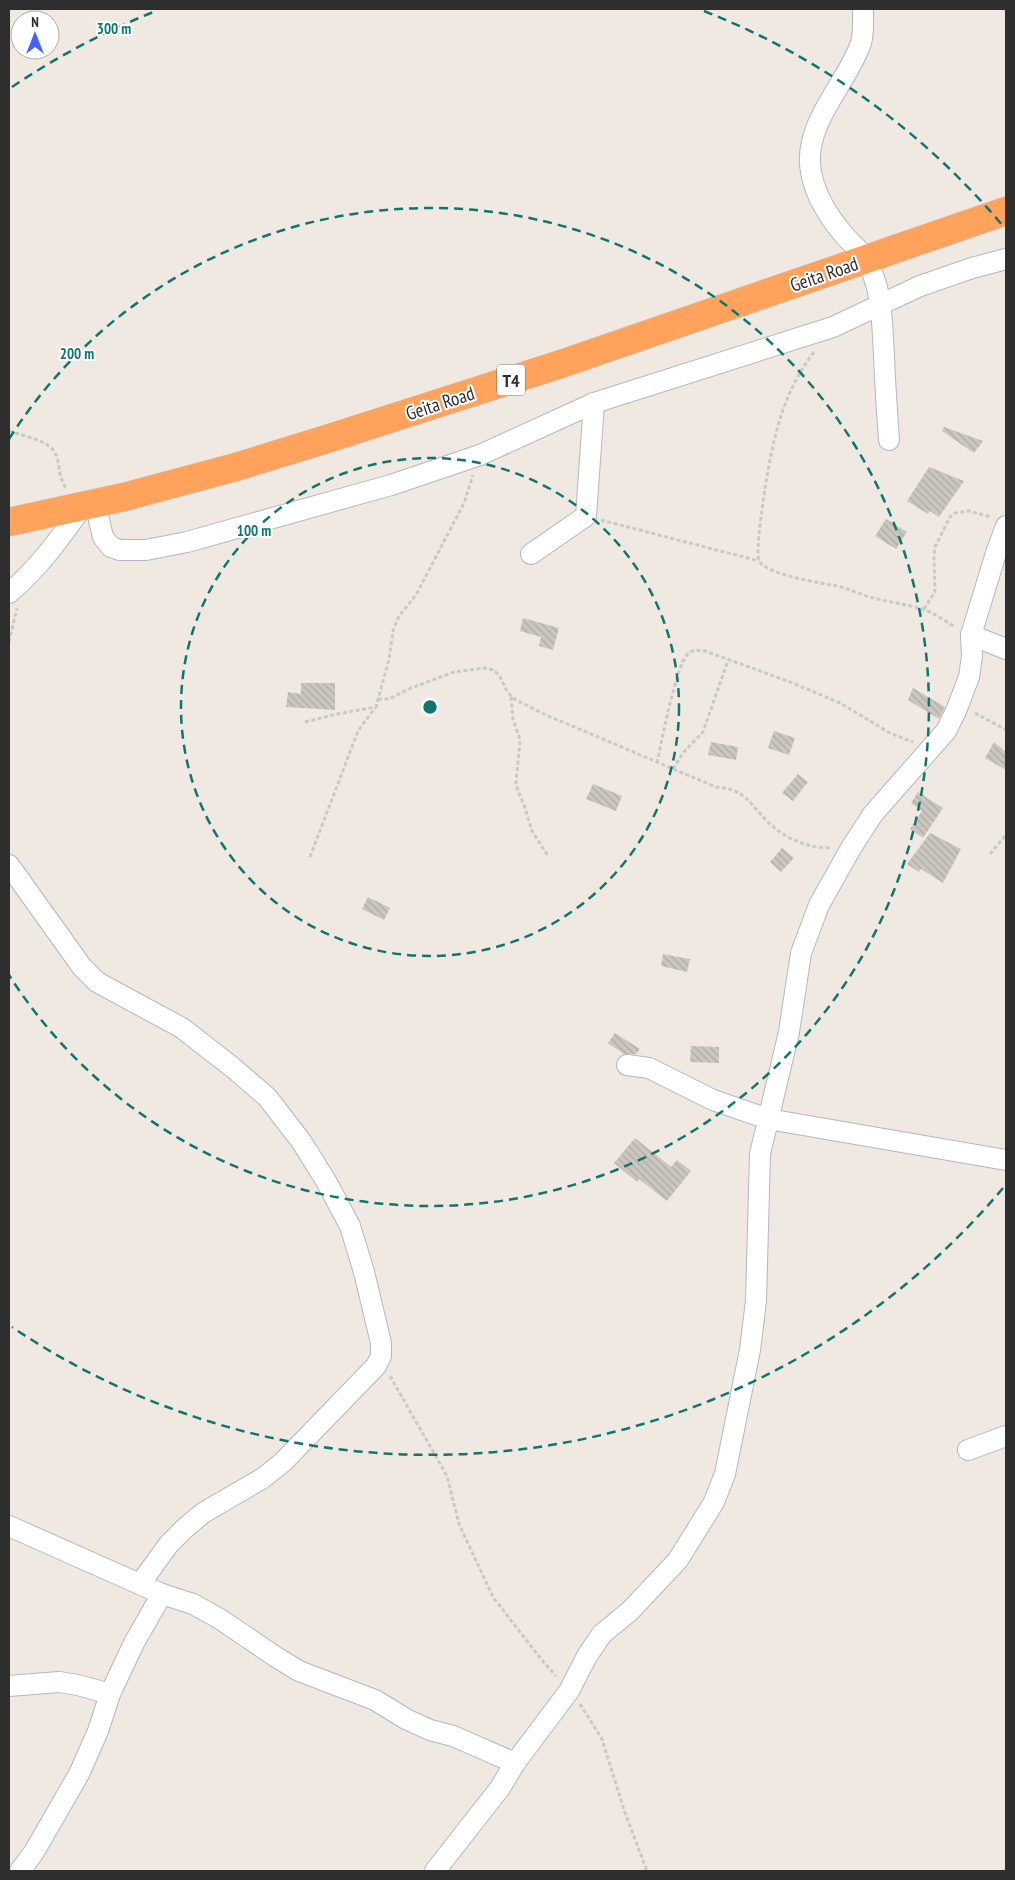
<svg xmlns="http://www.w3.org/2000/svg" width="1015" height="1880" viewBox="0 0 1015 1880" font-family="'PT Sans Narrow',sans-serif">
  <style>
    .building { fill: url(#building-back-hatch) }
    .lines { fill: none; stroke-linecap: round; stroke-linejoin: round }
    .street-casing { stroke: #b4b7c1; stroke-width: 22 }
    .highway-casing { stroke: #c9c9c9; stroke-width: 29 }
    .path { stroke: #c9c9c9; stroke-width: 3; stroke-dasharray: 4 2.5; stroke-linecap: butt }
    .street { stroke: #fff; stroke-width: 20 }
    .highway { stroke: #ffa35c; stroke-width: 28 }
    .ring { fill: none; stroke: #0f766e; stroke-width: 2.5; stroke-dasharray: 9 6 }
    .labels { text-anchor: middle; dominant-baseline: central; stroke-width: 4; stroke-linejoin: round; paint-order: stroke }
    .shield { fill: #fff; stroke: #6d6d6d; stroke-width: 1 }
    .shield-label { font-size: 18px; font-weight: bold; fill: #2e2e2e }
    .street-label { font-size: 19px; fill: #2e2e2e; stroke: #fff }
    .centre { fill: #0f766e; stroke: #fff; stroke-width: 2.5 }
    .ring-label { font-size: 15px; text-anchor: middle; font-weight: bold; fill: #0f766e; stroke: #fff; stroke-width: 4; stroke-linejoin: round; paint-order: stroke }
  </style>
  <defs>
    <pattern id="building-back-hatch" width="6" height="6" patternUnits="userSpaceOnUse" patternTransform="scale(1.25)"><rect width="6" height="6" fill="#cbc7bf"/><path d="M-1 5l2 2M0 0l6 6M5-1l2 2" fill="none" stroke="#afaba4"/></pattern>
  </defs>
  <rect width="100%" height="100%" fill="#efe9e1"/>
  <g class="building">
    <polygon points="944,427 983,441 974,453 942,431"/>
    <polygon points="929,467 964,481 939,517 930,511 928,514 907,501"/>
    <polygon points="886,519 907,532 896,549 875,536"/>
    <polygon points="523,618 559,628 553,650 539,646 541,637 520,631"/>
    <polygon points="301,683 335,683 335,710 286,707 288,692 301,694"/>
    <polygon points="913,688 945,707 939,719 908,700"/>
    <polygon points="774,731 795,738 789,755 768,748"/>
    <polygon points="711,742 738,747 736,760 708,755"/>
    <polygon points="994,742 1006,752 1006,770 985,758"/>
    <polygon points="798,774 808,782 793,801 782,793"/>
    <polygon points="593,784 622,796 616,811 586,799"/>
    <polygon points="918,792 943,808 923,838 910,829 922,811 911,803"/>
    <polygon points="930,833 961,849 943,883 921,869 919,872 907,864"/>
    <polygon points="782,848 794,858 781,872 770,862"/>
    <polygon points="368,897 390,908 384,920 362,909"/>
    <polygon points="663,954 690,959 687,972 661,966"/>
    <polygon points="615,1033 640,1049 636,1054 624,1054 608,1043"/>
    <polygon points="691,1046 719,1047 719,1063 690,1062"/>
    <polygon points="635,1138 671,1167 677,1160 691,1171 667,1201 639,1179 637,1182 614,1163"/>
  </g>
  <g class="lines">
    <g class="street-casing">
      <g id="street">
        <path d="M 863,9 C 863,20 864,32 861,43 C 847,83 807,120 810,164 C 812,190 827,215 844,235 C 851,243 861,251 866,260 C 883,289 882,324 884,356 C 885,384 887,412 889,440"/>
        <polyline points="95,503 103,537 111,547 120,550 146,550 187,542 391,485 480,455 594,403 833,327 920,286 972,268 1006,259"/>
        <polyline points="531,554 586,516 594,403"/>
        <path d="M 9,593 C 38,569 61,537 83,506"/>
        <polyline points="971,635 1006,649"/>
        <polyline points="9,865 82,967 97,982 182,1028 232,1067 267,1097 301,1141 326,1181 350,1226 364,1272 381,1343 381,1356 376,1366 283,1462 263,1478 203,1513 184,1529 169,1544 140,1584"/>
        <polyline points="627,1065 649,1068 713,1100 768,1119 1006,1160"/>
        <polyline points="968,1450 1006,1436"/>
        <polyline points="9,1526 162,1594 193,1604 220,1619 276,1657 299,1671 375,1700 406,1719 430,1730 453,1736 515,1763"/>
        <polyline points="9,1686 59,1682 78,1685 110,1694"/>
        <polyline points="20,1871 34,1852 79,1774 98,1731 110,1694 134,1643 162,1594"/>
        <polyline points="435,1871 500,1788 515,1763 569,1691 587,1656 602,1634 630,1611 678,1560 714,1502 725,1474 750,1350 756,1301 760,1154 789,1032 801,953 819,905 851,848 873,814 946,731 956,711 969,677 972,656 971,635 996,553 1006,526"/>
      </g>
    </g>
    <g class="highway-casing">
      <polyline id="highway" points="9,522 124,497 236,467 330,438 561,364 1006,211"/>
    </g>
    <g class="path">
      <path d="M 814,352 C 784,391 774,434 766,482 C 764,495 755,552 759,561 C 768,576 825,583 841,587 C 851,590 860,594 870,597 C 887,602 905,604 922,609 C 933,612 945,621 955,627"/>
      <path d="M 9,431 C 21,435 50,441 55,453 C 61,465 57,474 66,488"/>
      <polyline points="601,520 759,561"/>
      <polyline points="924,609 935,592 934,556 935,547 950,517 955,513 969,511 991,517"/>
      <polyline points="9,642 17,608"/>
      <polyline points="511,697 513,719 520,740 516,783 518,791 524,805 532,831 548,856"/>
      <path d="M 378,699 L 389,699 L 411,688 L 454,672 L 485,668 L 493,670 L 499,675 L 508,693 L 516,700 L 546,715 L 716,787 C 745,789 749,803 768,822 C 784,838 807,848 830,848"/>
      <polyline points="975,713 1006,730"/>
      <polyline points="305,722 337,714 376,707 389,659 393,631 399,616 416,595 464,503 473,475"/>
      <path d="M 657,763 C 661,743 676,667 687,655 C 692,649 698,650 705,651 L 793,683 L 840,703 L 890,733 L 913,742"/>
      <polyline points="673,769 683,753 703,732 728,660"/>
      <polyline points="990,854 1006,835"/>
      <polyline points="310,857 358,731 375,708"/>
      <polyline points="390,1376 447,1476 459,1524 493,1597 541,1659 556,1676"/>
      <polyline points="580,1704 602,1739 624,1810 647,1871"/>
    </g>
    <use href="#street" class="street"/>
    <use href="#highway" class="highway"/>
  </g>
  <g class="ring">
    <circle cx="430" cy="707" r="249"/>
    <path d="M9 439A499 499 0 1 1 9 975"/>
    <path d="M1003 1188A748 748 0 0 1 12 1327M12 87A748 748 0 0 1 156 11M704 11A748 748 0 0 1 1003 226"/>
  </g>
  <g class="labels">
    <rect class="shield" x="497" y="364.5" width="28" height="31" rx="4"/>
    <g class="shield-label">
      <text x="511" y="380">T4</text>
    </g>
    <g class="street-label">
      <text transform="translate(824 274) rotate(-19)">Geita Road</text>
      <text transform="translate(440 403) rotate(-18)">Geita Road</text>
    </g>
  </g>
  <circle cx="430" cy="707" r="8" class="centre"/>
  <g class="ring-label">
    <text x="114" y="34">300 m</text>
    <text x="77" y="359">200 m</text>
    <text x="254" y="536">100 m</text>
  </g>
  <rect width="1015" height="1880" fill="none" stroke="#2e2e2e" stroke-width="20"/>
  <g transform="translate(35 35)"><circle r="24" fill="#ffffff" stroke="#ababab"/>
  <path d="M0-4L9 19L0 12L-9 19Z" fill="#4264fb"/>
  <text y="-8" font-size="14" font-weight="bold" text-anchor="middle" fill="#2e2e2e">N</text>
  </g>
</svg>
